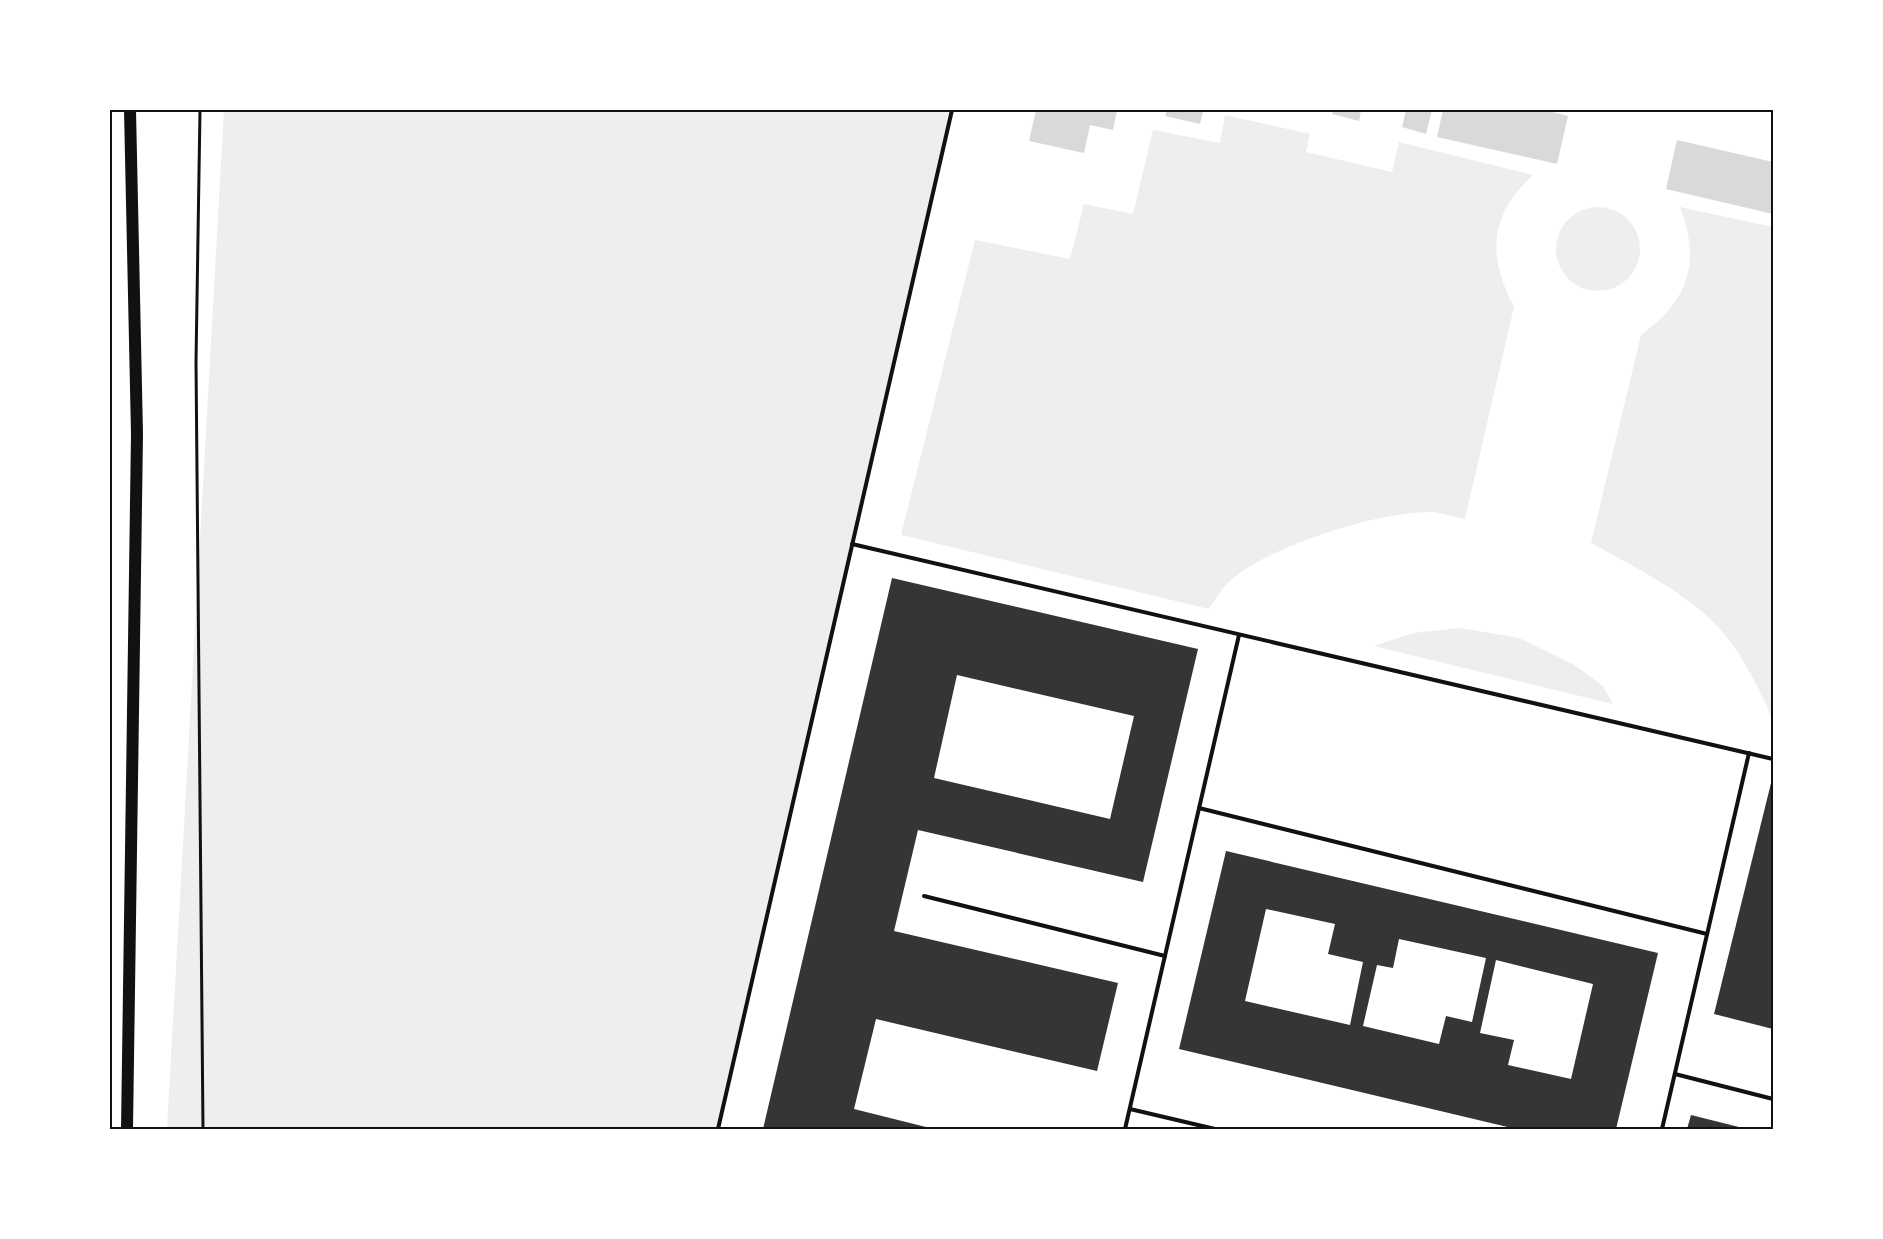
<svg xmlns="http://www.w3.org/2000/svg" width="1883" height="1239" viewBox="0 0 1883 1239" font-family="'Sofia Sans Condensed',sans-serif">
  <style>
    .green { fill: #eee }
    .water { fill: #d9d9d9 }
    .building { fill: #353535; fill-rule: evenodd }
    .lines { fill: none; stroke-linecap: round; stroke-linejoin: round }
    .path { stroke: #111; stroke-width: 3 }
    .service { stroke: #111; stroke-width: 4 }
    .primary { stroke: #111; stroke-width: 12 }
    .neatline { fill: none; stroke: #111; stroke-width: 2 }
  </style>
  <rect width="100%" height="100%" fill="#fff"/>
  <g class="green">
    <polygon points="224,110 952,110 718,1129 167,1129"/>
    <path d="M 1225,115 L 1310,134 L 1306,152 L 1392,172 L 1399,142 L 1533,175 C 1489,216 1487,255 1514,307 L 1465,519 C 1455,517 1443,513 1432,512 C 1379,511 1268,546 1229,582 C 1221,589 1215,601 1209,609 L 901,535 L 975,240 L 1070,259 L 1084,204 L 1133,214 L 1153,130 L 1220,143 Z"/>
    <circle cx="1598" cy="249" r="42"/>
    <path d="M 1680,207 L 1773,227 L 1773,720 C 1757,684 1738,644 1708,617 C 1674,586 1631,565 1591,543 L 1641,335 C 1689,300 1701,262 1680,207 Z"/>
    <polygon points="1461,628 1519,638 1573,664 1603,686 1613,704 1374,646 1413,633"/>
  </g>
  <g class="water">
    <polygon points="1036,110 1117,110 1113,130 1090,125 1084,153 1029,141"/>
    <polygon points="1167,110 1203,110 1200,124 1165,116"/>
    <polygon points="1333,110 1361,110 1359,121 1332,114"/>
    <polygon points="1406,110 1432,110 1426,134 1402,127"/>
    <polygon points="1443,110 1545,110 1568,116 1557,164 1437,137"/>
    <polygon points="1677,140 1773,162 1773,214 1666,189"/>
  </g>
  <g class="building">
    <path d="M 892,578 L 1198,649 L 1143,882 L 918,830 L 894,931 L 1118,983 L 1097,1071 L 876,1019 L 854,1109 L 934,1129 L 763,1129 ZM 957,675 L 1134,716 L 1110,819 L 934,778 Z"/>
    <polygon points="1772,779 1773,779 1773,1029 1714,1014"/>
    <path d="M 1226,851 L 1658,953 L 1616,1129 L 1516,1129 L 1179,1049 ZM 1266,909 L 1335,924 L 1328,954 L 1363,962 L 1350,1025 L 1245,1001 ZM 1399,939 L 1486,958 L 1472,1022 L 1446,1016 L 1439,1044 L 1363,1026 L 1377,965 L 1393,968 ZM 1496,960 L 1593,984 L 1571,1079 L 1508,1065 L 1514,1040 L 1480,1033 Z"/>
    <polygon points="1691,1115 1743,1128 1743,1129 1687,1129"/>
  </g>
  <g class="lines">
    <polyline class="path" points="200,110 196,362 203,1129"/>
    <g class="service">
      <polyline points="852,544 1773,759"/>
      <polyline points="1199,808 1707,934"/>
      <polyline points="924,896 1165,956"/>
      <polyline points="1675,1074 1773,1099"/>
      <polyline points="1130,1109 1215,1129"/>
      <polyline points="718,1129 952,110"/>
      <polyline points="1125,1129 1239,635"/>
      <polyline points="1662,1129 1749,753"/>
    </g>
    <polyline class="primary" points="127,1129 137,434 130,110"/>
  </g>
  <rect width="1883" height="1239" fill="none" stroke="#ffffff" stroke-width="222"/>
  <rect x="111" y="111" width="1661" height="1017" class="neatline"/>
</svg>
